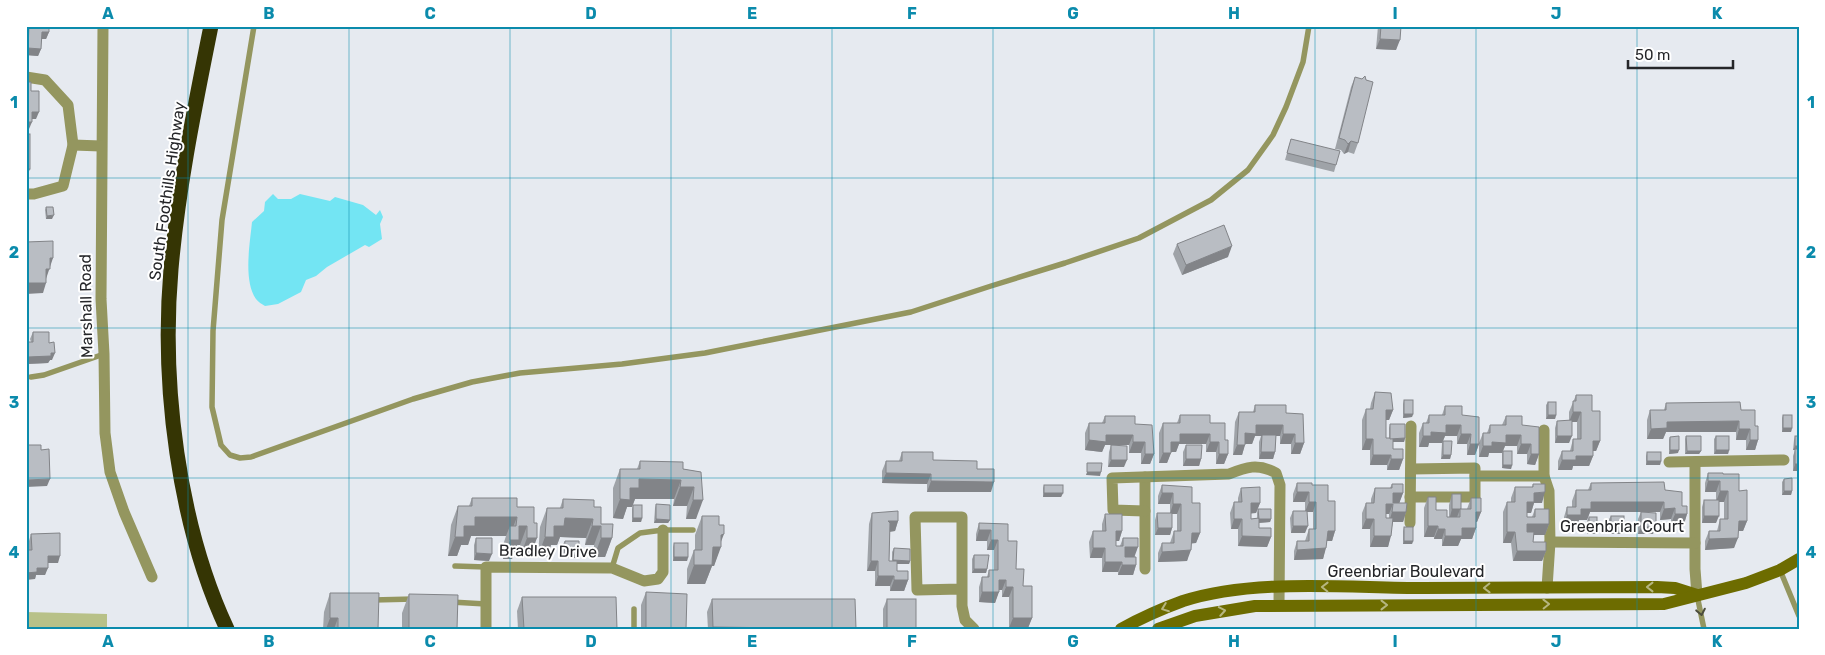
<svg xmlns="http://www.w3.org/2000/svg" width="1825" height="655" viewBox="0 0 1825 655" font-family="Rubik,sans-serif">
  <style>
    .green { fill: #b8c188 }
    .water { fill: #73e5f3 }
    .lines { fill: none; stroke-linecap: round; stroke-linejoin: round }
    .lane { stroke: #94965f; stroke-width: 5.5 }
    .street { stroke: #94965f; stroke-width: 11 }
    .secondary { stroke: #6d6c00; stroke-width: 12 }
    .highway { stroke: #353504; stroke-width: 15 }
    .wall { fill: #9fa3a8; fill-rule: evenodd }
    .shaded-wall { fill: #828488 }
    .building { fill: #b9bdc3; stroke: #828488 }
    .oneway { stroke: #b6b680 }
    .oneway2 { stroke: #4c4d3c }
    .grid { fill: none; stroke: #0b8bac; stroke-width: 1; stroke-opacity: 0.55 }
    .labels { text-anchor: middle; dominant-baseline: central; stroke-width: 4; stroke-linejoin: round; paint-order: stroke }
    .street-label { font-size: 16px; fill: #252629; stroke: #fff }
    .neatline { fill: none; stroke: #0b8bac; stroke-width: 2 }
    .grid-label { font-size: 16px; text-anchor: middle; font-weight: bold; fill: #0b8bac }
  </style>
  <rect width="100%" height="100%" fill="#e6eaf0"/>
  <polygon class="green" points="26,612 107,614 107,629 26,629"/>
  <path class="water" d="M 273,194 L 278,199 L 291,199 L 300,194 L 330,201 L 335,197 L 363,205 L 376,215 L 380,210 L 383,217 L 380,224 L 382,239 L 369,247 L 365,245 L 327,267 L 316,276 L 306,280 L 301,292 L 278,304 L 265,306 C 262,304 258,302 256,299 C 243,281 250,243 252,222 L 264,211 L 265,202 Z"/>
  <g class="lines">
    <g class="lane">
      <polyline points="254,26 222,220 213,331 212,407 221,445 230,455 240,458 251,457 413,399 472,382 520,373 622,364 705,353 911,312 991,286 1065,263 1139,238 1211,200 1248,170 1273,135 1286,107 1303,62 1309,26"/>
      <polyline points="31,377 44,375 104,354"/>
      <polyline points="455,566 486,567"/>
      <polyline points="612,568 618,548 640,533 663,530 693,530"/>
      <polyline points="1780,570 1799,616"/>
      <polyline points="1697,595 1704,629"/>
      <polyline points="373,600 414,599"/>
      <polyline points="451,602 486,604"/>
      <polyline points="634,629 634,609"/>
    </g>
    <g class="street">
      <polyline points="103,26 101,299 104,354 105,433 110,472 124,512 152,577"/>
      <polyline points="26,77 45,80 68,105 73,145 63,186 34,194 26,194"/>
      <polyline points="73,145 101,146"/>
      <polyline points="1544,430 1544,476 1549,491 1550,542 1547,588"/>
      <polyline points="1669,462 1784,460"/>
      <polyline points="1695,462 1695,569 1697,595"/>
      <polyline points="1411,469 1475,468 1475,476 1544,476"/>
      <polyline points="1145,477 1145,569"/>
      <polyline points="1410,497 1475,497 1475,476"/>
      <path d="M 1145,511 L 1113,510 L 1112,478 L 1229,474 C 1246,467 1258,463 1276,473 L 1280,485 L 1279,605"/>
      <polyline points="1410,523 1411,426"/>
      <polyline points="1550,542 1695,543"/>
      <polyline points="961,589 917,590 915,517 962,517 962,606 965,620 974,629"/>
      <polyline points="486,629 486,567 612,568 644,581 658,579 663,572 663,530"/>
    </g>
    <g class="secondary">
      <path d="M 1121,629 C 1141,618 1161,609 1183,601 C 1254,578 1348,588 1423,588 C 1501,588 1579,587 1657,587 L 1675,588 L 1697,595"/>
      <polyline points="1158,629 1195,616 1255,606 1664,604 1746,583 1780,570 1799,559"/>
    </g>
    <path class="highway" d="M 211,26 C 195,106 178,188 171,269 C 161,384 178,524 227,629"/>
  </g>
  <g class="wall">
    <polygon points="26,26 49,26 49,32 46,39 41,39 41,49 38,56 26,55"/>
    <polygon points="1378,26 1401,26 1396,50 1376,49"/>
    <polygon points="1355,77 1358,143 1354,154 1348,152 1344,154 1341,150 1335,149 1351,87"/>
    <polygon points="1291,139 1336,165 1334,172 1285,160"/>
    <polygon points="46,207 52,219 46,219 45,210"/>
    <polygon points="1177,244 1228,257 1182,275 1173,254"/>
    <polygon points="33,332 49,343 52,360 50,360 48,363 26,364 26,346 28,342 31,342 30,339"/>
    <polygon points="1375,392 1393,410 1389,420 1386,420 1386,438 1389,438 1389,428 1390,424 1405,438 1404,442 1393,442 1393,449 1403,459 1399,470 1387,470 1387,465 1370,465 1370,450 1362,450 1362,420 1366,409 1370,409 1371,403"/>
    <polygon points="1576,395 1592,411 1600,441 1596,451 1593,451 1593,456 1589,466 1573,466 1572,470 1558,470 1558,461 1562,451 1570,451 1573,439 1577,439 1577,422 1572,422 1569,443 1555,443 1555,428 1557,421 1569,421 1569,412"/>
    <polygon points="1404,400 1413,414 1412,417 1403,418 1403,404"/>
    <polygon points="1548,402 1556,415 1555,419 1546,419 1546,405"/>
    <polygon points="1666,403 1741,410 1755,426 1758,440 1755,450 1746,450 1746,440 1736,440 1736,432 1666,432 1663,439 1647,439 1647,420 1650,410 1664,410"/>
    <polygon points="1255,405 1286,413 1304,443 1300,454 1291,454 1291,444 1280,444 1280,436 1276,436 1275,452 1273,459 1259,459 1259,442 1261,436 1255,436 1252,444 1245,444 1242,455 1233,455 1235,422 1239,412 1253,412"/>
    <polygon points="1445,406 1462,415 1479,444 1475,455 1467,455 1467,444 1457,444 1457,436 1445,436 1443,441 1451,455 1450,459 1441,459 1442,443 1429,443 1428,447 1419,447 1419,433 1423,423 1426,423 1429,415 1442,415"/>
    <polygon points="1180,415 1210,423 1225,440 1228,454 1224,464 1216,464 1216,452 1206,452 1206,444 1179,444 1176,452 1171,452 1167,463 1159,463 1159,433 1163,423 1177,423"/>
    <polygon points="1783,415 1792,428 1791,432 1782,432 1782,418"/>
    <polygon points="1105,416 1135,424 1154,454 1150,464 1141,464 1141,453 1129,453 1129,445 1105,445 1102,452 1085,450 1085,433 1089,423 1102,423"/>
    <polygon points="1506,416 1522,425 1539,454 1535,465 1527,464 1527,454 1517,454 1517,446 1505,446 1503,451 1512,465 1511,469 1502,468 1502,453 1489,453 1488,457 1479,457 1479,443 1483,433 1487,433 1490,425 1502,425"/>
    <polygon points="1686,436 1701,451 1699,454 1685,454 1685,439"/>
    <polygon points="1716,436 1729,450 1728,454 1714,454 1714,439"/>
    <polygon points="1795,436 1799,471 1793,471 1793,456 1795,450 1793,450 1794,440"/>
    <polygon points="1670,437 1678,453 1669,454 1669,440"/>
    <polygon points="1111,445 1124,467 1108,467 1109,452"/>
    <polygon points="1186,445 1201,459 1199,466 1183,466 1183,452"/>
    <polygon points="902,452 933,460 977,469 991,492 927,492 927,484 882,483 882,471 886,461 899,461"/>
    <polygon points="1647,452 1661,461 1660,465 1646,465 1646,456"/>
    <polygon points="640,461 683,469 701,472 696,519 686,519 687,506 673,506 674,499 635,499 632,507 627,507 623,519 613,518 613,488 620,469 637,469"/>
    <polygon points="1708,473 1723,474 1739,491 1747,521 1743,531 1738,531 1734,548 1705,550 1705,541 1709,531 1717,531 1720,519 1724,519 1724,502 1719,502 1716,523 1702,523 1702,507 1704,500 1716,500 1716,492 1705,492 1705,483"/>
    <polygon points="1784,479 1792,491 1791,495 1782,495 1782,482"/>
    <polygon points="1297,483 1312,485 1328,501 1335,531 1332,541 1327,541 1323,559 1294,560 1294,551 1297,541 1305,541 1309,529 1313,529 1313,512 1307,512 1305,533 1291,533 1290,518 1293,511 1305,511 1305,502 1293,502 1293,494"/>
    <polygon points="1591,483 1665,490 1682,506 1687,514 1684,524 1671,524 1671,519 1660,520 1660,512 1590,512 1587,520 1579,520 1577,525 1564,525 1564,517 1567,507 1572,507 1572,501 1576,490 1588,490"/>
    <path d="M 1392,484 L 1403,493 L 1399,503 L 1406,512 L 1403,522 L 1393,522 L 1388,547 L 1370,547 L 1370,529 L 1362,529 L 1362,513 L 1366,503 L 1371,503 L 1371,499 L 1375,488 L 1390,488 ZM 1386,514 L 1389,514 L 1389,518 L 1386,518 Z"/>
    <polygon points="1533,484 1542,503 1534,503 1531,513 1527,513 1527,517 1532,517 1535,509 1549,524 1545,535 1534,535 1533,542 1546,551 1542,561 1513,561 1511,543 1503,543 1503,512 1507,502 1511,502 1511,498 1515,487 1532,487"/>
    <polygon points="1044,485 1063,493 1061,497 1043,497 1043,488"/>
    <polygon points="1162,485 1192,503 1200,533 1196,543 1191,543 1187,561 1158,562 1158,553 1162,543 1170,543 1174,531 1177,531 1177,514 1172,514 1172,528 1170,535 1155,535 1155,520 1157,513 1170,513 1170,504 1158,504 1158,496"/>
    <polygon points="1241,488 1260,503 1256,513 1251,513 1251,519 1257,518 1257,513 1258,509 1271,519 1270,522 1259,523 1259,528 1271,537 1267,547 1238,546 1238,529 1231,529 1230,513 1234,502 1238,502 1238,498"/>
    <polygon points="1452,494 1461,509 1467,509 1471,498 1481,512 1477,522 1476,522 1476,528 1472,539 1461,539 1458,546 1442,546 1442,539 1434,539 1434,537 1424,537 1424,508 1428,497 1436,510 1447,517 1449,517 1449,505"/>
    <polygon points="472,498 517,507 534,507 530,557 520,557 520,545 517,545 512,559 503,559 503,545 506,536 471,536 468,545 461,545 457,556 448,556 451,525 458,506 469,506"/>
    <polygon points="563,499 594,507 601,524 612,538 605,557 594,557 594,545 585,545 586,538 560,537 557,545 551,545 547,557 538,556 540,527 547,508 560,508"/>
    <polygon points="656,504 670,520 668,523 654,523 655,508"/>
    <polygon points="633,505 642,518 641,522 632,522 632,509"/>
    <polygon points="1641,512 1653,534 1638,534 1638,519"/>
    <polygon points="872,513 898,521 895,531 890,532 889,561 892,561 892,552 894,548 910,561 909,564 897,564 897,571 908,580 904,591 890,591 890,586 875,586 875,571 867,571 869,524"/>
    <polygon points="1105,514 1122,531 1119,541 1116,541 1116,546 1120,546 1123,538 1135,557 1136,565 1133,575 1118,575 1118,572 1102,572 1102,558 1090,558 1089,542 1093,531 1102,531 1102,524"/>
    <polygon points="702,516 721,544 714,566 712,566 705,584 687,584 687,569 694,550 695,550 695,535"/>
    <polygon points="1611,516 1624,531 1623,534 1609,534 1609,519"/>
    <polygon points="1589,517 1597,530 1596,534 1587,534 1587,521"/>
    <polygon points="979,523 1008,541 1016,569 1023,586 1032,618 1028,628 1009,628 1009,597 1002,597 1002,590 999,590 995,603 979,602 979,587 982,577 987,577 989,570 994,570 994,550 987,550 987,541 976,541 976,534"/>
    <polygon points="1404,527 1413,541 1412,544 1403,544 1403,531"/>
    <polygon points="31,534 58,563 48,563 45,575 36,575 35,579 29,550 29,541"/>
    <polygon points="476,538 489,561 474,560 474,545"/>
    <polygon points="565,541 579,555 578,558 563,558 563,544"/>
    <polygon points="674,543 688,557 687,561 673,561 673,547"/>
    <polygon points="974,555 987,569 986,573 972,573 972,559"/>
    <polygon points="646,592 686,629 641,629 641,605"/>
    <polygon points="330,593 378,629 323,629 324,612"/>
    <polygon points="409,594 457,629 402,629 402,613"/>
    <polygon points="522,597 617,629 518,629 517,611"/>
    <polygon points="712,599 856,629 708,629 707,612"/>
    <polygon points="887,599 916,629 883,629 883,609"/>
  </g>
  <g class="shaded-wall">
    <polygon points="42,32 49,32 46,39 39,39"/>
    <polygon points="1380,39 1400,40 1396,50 1376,49"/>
    <polygon points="28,48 41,49 38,56 26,55"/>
    <polygon points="32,112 39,112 36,119 29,119"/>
    <polygon points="26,122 32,122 29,129 26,129"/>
    <polygon points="1351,141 1348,152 1344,154 1348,144"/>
    <polygon points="26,169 30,169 27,176 26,176"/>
    <polygon points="54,215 52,219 46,219 47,216"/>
    <polygon points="1232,246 1228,257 1182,275 1186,265"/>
    <polygon points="50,258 53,258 46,279 42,279"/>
    <polygon points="26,283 46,283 43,293 26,294"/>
    <polygon points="51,353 55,353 52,360 50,360 48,363 26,364 28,357"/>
    <polygon points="1386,410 1393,410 1389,420 1382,420"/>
    <polygon points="1573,412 1581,412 1577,422 1569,422"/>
    <polygon points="1404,414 1413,414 1412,417 1403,418"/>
    <polygon points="1548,415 1556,415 1555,419 1546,419"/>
    <polygon points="1739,421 1736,432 1666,432 1663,439 1647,439 1651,429 1667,422"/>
    <polygon points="1256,425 1283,425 1280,436 1255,436 1252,444 1242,444 1245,433"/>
    <polygon points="1446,425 1461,425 1457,436 1445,436 1442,443 1429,443 1428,447 1419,447 1423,436"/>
    <polygon points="1783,428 1792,428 1791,432 1782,432"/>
    <polygon points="1739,429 1750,429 1746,440 1736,440"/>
    <polygon points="1180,434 1210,434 1206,444 1179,444 1176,452 1167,452 1171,442"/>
    <polygon points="1283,434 1295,434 1291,444 1280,444"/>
    <polygon points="1461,434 1471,434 1467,444 1457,444"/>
    <polygon points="1106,435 1133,435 1129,445 1105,445 1102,452 1085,450 1089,440"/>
    <polygon points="1506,435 1521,435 1517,446 1505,446 1502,453 1489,453 1488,457 1479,457 1483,446"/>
    <polygon points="1557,436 1572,436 1569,443 1555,443"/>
    <polygon points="1405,438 1404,442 1389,442 1390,439"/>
    <polygon points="1366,439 1373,439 1370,450 1362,450"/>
    <polygon points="1750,440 1758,440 1755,450 1746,450"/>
    <polygon points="1593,441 1600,441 1596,451 1589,451"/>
    <polygon points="1133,442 1145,442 1141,453 1129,453"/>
    <polygon points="1210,442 1219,442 1216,452 1206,452"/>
    <polygon points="1295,443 1304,443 1300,454 1291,454"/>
    <polygon points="1470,444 1479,444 1475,455 1467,455"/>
    <polygon points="1521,444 1531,444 1527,454 1517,454"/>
    <polygon points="1237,445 1245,445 1242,455 1233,455"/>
    <polygon points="1795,446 1799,446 1799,450 1793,450"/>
    <polygon points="1670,450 1679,450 1678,453 1669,454"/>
    <polygon points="1716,450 1729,450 1728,454 1714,454"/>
    <polygon points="1687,451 1701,451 1699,454 1685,454"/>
    <polygon points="1261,452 1275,452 1273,459 1259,459"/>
    <polygon points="1163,453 1171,453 1167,463 1159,463"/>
    <polygon points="1145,454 1154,454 1150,464 1141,464"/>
    <polygon points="1219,454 1228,454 1224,464 1216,464"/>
    <polygon points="1531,454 1539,454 1535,465 1527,464"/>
    <polygon points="1373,455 1391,455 1387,465 1370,465"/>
    <polygon points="1443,455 1451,455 1450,459 1441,459"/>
    <polygon points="1576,456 1593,456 1589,466 1573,466 1572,470 1558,470 1562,460"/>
    <polygon points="1186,459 1201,459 1199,466 1183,466"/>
    <polygon points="1391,459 1403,459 1399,470 1387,470"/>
    <polygon points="1111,460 1127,460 1124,467 1108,467"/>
    <polygon points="1647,461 1661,461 1660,465 1646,465"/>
    <polygon points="1795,464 1799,464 1799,471 1793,471"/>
    <polygon points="1503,465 1512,465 1511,469 1502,468"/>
    <polygon points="1087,472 1101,472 1100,476 1086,475"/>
    <polygon points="886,473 931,474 927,484 882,483"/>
    <polygon points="50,479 47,486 26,487 26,480"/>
    <polygon points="639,479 681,480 674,499 635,499 632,507 627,507 623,519 613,518 620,499 630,488"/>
    <polygon points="931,481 994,482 991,492 927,492"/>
    <polygon points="1708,481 1720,481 1716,492 1705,492"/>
    <polygon points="680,487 694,487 687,506 673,506"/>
    <polygon points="1720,491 1728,491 1724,502 1716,502"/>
    <polygon points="1784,491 1792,491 1791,495 1782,495"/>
    <polygon points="1297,492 1309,492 1305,502 1293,502"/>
    <polygon points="1545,492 1542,503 1534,503 1531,513 1523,513 1527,502 1534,493"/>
    <polygon points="1044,493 1063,493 1061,497 1043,497"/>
    <polygon points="1162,493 1173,493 1170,504 1158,504"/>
    <polygon points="1393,493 1403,493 1399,504 1389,504"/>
    <polygon points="693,500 703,500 696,519 686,519"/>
    <polygon points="1309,502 1316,502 1313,512 1305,512"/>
    <polygon points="1591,502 1664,502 1660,512 1590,512 1587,520 1579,520 1577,525 1564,525 1567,515 1581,509"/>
    <polygon points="1251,503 1260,503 1256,513 1247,514"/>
    <polygon points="1173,504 1181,504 1177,514 1170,514"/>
    <polygon points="1386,504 1393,504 1389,514 1382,514"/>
    <polygon points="1675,508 1671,519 1660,520 1664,509"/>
    <polygon points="1452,509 1460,509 1456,520 1449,520"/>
    <polygon points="1392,512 1406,512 1403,522 1389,522"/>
    <polygon points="1476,512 1481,512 1477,522 1472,522"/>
    <polygon points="1675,514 1687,514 1684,524 1671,524"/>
    <polygon points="1704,516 1719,516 1716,523 1702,523"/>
    <polygon points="475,517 517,517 510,535 510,526 506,536 471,536 468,545 461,545 457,556 448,556 455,537 464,526"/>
    <polygon points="565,518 593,519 586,538 560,537 557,545 551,545 547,557 538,556 545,537 554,526"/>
    <polygon points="633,518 642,518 641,522 632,522"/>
    <polygon points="656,519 670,520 668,523 654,523"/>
    <polygon points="1234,519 1242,519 1238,529 1231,529"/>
    <polygon points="1259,519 1271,519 1270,522 1257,523"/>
    <polygon points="1366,519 1374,519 1370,529 1362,529"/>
    <polygon points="888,521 898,521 895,531 884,532"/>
    <polygon points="1739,521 1747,521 1743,531 1735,531"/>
    <polygon points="1527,524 1549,524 1545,535 1523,535"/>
    <polygon points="519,526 527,526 520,545 517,545 512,559 503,559 510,540"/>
    <polygon points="592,526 601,526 594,545 585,545"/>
    <polygon points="1293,526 1308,526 1305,533 1291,533"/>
    <polygon points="1428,526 1438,526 1434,537 1424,537"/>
    <polygon points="1641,527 1656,527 1653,534 1638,534"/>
    <polygon points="1158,528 1172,528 1170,535 1155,535"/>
    <polygon points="1462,528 1476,528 1472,539 1461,539 1458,546 1442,546 1445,536"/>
    <polygon points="1438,529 1445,529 1442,539 1434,539"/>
    <polygon points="979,530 991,530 987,541 976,541"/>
    <polygon points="1589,530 1597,530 1596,534 1587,534"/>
    <polygon points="1116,531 1122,531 1119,541 1112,541"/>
    <polygon points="1328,531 1335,531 1332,541 1324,541"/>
    <polygon points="1611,531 1624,531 1623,534 1609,534"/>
    <polygon points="1507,532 1515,532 1511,543 1503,543"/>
    <polygon points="1192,533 1200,533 1196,543 1188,544"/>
    <polygon points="724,534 719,547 721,547 714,566 712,566 705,584 687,584 694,565 713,547 721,535"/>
    <polygon points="1242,536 1271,537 1267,547 1238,546"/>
    <polygon points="1374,536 1391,536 1388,547 1370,547"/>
    <polygon points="527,538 537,538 530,557 520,557"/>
    <polygon points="601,538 612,538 605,557 594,557"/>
    <polygon points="1738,538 1734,548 1705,550 1709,539"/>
    <polygon points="991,540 998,540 994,550 987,550"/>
    <polygon points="1404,541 1413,541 1412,544 1403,544"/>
    <polygon points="1125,547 1138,547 1134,558 1121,558"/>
    <polygon points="1093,548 1105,548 1102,558 1090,558"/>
    <polygon points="1326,548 1323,559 1294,560 1297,550"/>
    <polygon points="1191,550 1187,561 1158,562 1162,552"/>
    <polygon points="1517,551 1546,551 1542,561 1513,561"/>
    <polygon points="476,553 492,554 489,561 474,560"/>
    <polygon points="564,555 579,555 578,558 563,558"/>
    <polygon points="48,556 60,556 58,563 45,563"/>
    <polygon points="674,557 688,557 687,561 673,561"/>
    <polygon points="893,560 910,561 909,564 892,564"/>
    <polygon points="871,561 878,561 875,571 867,571"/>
    <polygon points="1105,562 1122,562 1118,572 1102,572"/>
    <polygon points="1122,565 1136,565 1133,575 1118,575"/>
    <polygon points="37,568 48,568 45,575 36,575 35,579 26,580 26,573"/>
    <polygon points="974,569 987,569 986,573 972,573"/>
    <polygon points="878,576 894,576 890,586 875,586"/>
    <polygon points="894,580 908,580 904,591 890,591"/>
    <polygon points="999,580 1006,580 1002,590 995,590"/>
    <polygon points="1006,587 1013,587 1009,597 1002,597"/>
    <polygon points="982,592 999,592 995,603 979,602"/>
    <polygon points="330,618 338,618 334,629 326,629"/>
    <polygon points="1013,618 1032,618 1028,628 1009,628"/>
    <polygon points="713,627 856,629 712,629"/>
  </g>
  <g class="building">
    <polygon points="29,26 49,26 49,32 42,32 41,49 28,48"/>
    <polygon points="1381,26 1401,26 1400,40 1380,39"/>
    <polygon points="1365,76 1366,80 1373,82 1358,143 1351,141 1348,144 1345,140 1339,138 1355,77 1362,79"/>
    <polygon points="26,82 31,82 31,91 39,91 39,112 32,112 32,122 26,122"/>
    <rect x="26" y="134" width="4" height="35"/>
    <polygon points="1291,139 1340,151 1336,165 1287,153"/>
    <polygon points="46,207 53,207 54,215 47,216"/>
    <polygon points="1224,225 1232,246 1186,265 1177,244"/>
    <polygon points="53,241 53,258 50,258 50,269 46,269 46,283 26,283 26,242"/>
    <polygon points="33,332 49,332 49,343 54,342 55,353 51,353 51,356 28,357 28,342 33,342"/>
    <polygon points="1375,392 1391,393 1393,410 1386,410 1386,438 1393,438 1393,449 1403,449 1403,459 1391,459 1391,455 1373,455 1373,439 1366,439 1366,409 1373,409"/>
    <polygon points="1576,395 1592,395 1592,411 1600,411 1600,441 1593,441 1593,456 1576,456 1576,460 1562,460 1562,451 1573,451 1573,439 1581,439 1581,412 1573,412 1573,401 1576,401"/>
    <rect x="1404" y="400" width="9" height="14"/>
    <rect x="1548" y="402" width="8" height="13"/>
    <polygon points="1740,402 1741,410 1755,410 1755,426 1758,426 1758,440 1750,440 1750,429 1739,429 1739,421 1667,422 1667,428 1651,429 1650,410 1666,410 1666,403"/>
    <polygon points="1255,405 1286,405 1286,413 1303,414 1304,443 1295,443 1295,434 1283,434 1283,425 1256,425 1256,434 1245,433 1245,445 1237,445 1239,412 1255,412"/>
    <polygon points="1445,406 1462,406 1462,415 1479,417 1479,444 1470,444 1471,434 1461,434 1461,425 1446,425 1446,433 1431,432 1431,436 1423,436 1423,423 1429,423 1429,415 1445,415"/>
    <polygon points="1180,415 1210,415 1210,423 1225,423 1225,440 1228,440 1228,454 1219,454 1219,442 1210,442 1210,434 1180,434 1180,442 1171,442 1171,453 1163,453 1163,423 1180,423"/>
    <rect x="1783" y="415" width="9" height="13"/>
    <polygon points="1105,416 1135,416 1135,424 1152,425 1154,454 1145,454 1145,442 1133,442 1133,435 1106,435 1106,442 1089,440 1089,423 1105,423"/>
    <polygon points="1506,416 1522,416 1522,425 1539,427 1539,454 1531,454 1531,444 1521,444 1521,435 1506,435 1506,443 1492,442 1492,446 1483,446 1483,433 1490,433 1490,425 1506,425"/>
    <polygon points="1572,420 1572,436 1557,436 1557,421"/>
    <polygon points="1390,424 1405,424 1405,438 1390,439"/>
    <polygon points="1262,435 1276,435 1275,452 1261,452"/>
    <polygon points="1679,436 1679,450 1670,450 1670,437"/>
    <polygon points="1686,436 1701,436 1701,451 1687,451"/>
    <rect x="1716" y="436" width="13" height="14"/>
    <rect x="1795" y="436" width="4" height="10"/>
    <polygon points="1443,441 1452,441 1451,455 1443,455"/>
    <polygon points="26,445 41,445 41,450 49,449 50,479 26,480"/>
    <polygon points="1111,445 1127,446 1127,460 1111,460"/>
    <polygon points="1186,445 1202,445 1201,459 1186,459"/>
    <rect x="1795" y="449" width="4" height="15"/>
    <rect x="1503" y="451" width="9" height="14"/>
    <polygon points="902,452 933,452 933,460 977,461 977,469 994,469 994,482 931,481 931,474 886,473 886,461 902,461"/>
    <rect x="1647" y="452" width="14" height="9"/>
    <polygon points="640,461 683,462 683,469 701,472 703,500 693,500 694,487 680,487 681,480 639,479 639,488 630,488 630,500 620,499 620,469 640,469"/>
    <polygon points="1087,463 1102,463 1101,472 1087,472"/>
    <polygon points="1708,473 1723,473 1723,474 1739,474 1739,491 1747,490 1747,521 1739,521 1738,538 1709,539 1709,531 1720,531 1720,519 1728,519 1728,491 1720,491 1720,481 1708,481"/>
    <polygon points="1792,478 1792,491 1784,491 1784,479"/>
    <polygon points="1664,482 1665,490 1682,492 1682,506 1687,506 1687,514 1675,514 1675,508 1664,509 1664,502 1591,502 1591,509 1581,509 1581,515 1567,515 1567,507 1576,507 1576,490 1591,490 1591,483"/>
    <polygon points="1297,483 1312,483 1312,485 1328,485 1328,501 1335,501 1335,531 1328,531 1326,548 1297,550 1297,541 1309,541 1309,529 1316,529 1316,502 1309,502 1309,492 1297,492"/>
    <polygon points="1392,484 1403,484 1403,493 1393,493 1393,503 1407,503 1406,512 1392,512 1393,504 1386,504 1386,518 1393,518 1391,536 1374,536 1374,519 1366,519 1366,503 1374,503 1375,488 1392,488"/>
    <polygon points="1533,484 1545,484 1545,492 1534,493 1534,502 1527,502 1527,517 1535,517 1535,509 1549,509 1549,524 1527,524 1527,532 1534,532 1533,542 1546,542 1546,551 1517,551 1515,532 1507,532 1507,502 1515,502 1515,487 1533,487"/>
    <rect x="1044" y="485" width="19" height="8"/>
    <polygon points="1162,485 1192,487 1192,503 1200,503 1200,533 1192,533 1191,550 1162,552 1162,543 1174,543 1174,531 1181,531 1181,504 1173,504 1173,493 1162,493"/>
    <polygon points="1260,487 1260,503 1251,503 1251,519 1259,518 1259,528 1271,528 1271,537 1242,536 1242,519 1234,519 1234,502 1242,502 1241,488"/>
    <rect x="1452" y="494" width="9" height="15"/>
    <polygon points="1428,497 1436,497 1436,510 1447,510 1447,517 1460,517 1460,509 1471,509 1471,498 1481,498 1481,512 1476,512 1476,528 1462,528 1462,536 1445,536 1445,529 1438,529 1438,526 1428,526"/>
    <polygon points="472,498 517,498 517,507 534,507 534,523 537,523 537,538 527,538 527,526 519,526 519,540 510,540 510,526 516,526 517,517 475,517 475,526 464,526 464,537 455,537 458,506 472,506"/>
    <polygon points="563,499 594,500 594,507 601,507 601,524 613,524 612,538 601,538 601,526 592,526 593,519 565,518 564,526 554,526 554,537 545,537 547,508 563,508"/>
    <rect x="1704" y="500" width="15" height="16"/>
    <polygon points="656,504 670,505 670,520 656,519"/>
    <rect x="633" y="505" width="9" height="13"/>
    <polygon points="1258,509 1271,509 1271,519 1259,519"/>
    <polygon points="898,511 898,521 888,521 890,523 889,561 897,561 897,571 908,571 908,580 894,580 894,576 878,576 878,561 871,561 872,513"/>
    <polygon points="1293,511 1307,511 1308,526 1293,526"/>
    <polygon points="1641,512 1656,513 1656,527 1641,527"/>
    <polygon points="1157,513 1172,513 1172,528 1158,528"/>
    <polygon points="1105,514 1122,514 1122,531 1116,531 1116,546 1123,546 1123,538 1138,538 1138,547 1125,547 1125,557 1136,557 1136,565 1122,565 1122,562 1105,562 1105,548 1093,548 1093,531 1106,531"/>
    <polygon points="702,516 719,516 719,525 724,525 724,534 721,535 721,547 713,547 712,565 694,565 694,550 702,550"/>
    <rect x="1611" y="516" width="13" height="15"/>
    <rect x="1589" y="517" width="8" height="13"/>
    <polygon points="979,523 1008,524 1008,541 1017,541 1016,569 1024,569 1023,586 1032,586 1032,618 1013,618 1013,587 1006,587 1006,580 999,580 999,592 982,592 982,577 989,577 989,570 998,570 998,540 991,540 991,530 979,530"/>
    <rect x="1404" y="527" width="9" height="14"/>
    <polygon points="60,533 60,556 48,556 48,568 37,568 37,572 26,573 26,550 32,550 31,534"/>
    <polygon points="476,538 492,538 492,554 476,553"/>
    <polygon points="565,541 579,541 579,555 564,555"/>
    <rect x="674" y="543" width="14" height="14"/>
    <polygon points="894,548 910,549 910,561 893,560"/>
    <polygon points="974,555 989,555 987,569 974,569"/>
    <polygon points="646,592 687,594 686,629 646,629"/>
    <polygon points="330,593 379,593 378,629 338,629 338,618 330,618"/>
    <polygon points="409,594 458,595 457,629 409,629"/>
    <polygon points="522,597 616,597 617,629 524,629"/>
    <polygon points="712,599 855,599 856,629 713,627"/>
    <rect x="887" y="599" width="29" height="30"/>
  </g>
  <defs><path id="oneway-chevron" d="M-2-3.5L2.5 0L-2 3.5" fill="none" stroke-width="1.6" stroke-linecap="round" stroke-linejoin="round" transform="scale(1.25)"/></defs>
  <g class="oneway">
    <use href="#oneway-chevron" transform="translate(1325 587) rotate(-179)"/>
    <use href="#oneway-chevron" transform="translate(1650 587) rotate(180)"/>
    <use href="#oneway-chevron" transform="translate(1487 588) rotate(179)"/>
    <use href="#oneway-chevron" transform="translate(1546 604) rotate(-1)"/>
    <use href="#oneway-chevron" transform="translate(1384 605)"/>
    <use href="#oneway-chevron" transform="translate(1165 608) rotate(159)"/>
    <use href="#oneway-chevron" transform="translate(1222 611) rotate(-10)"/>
  </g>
  <use class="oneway2" href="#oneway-chevron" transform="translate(1701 612) rotate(79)"/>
  <path class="grid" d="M 188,26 L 188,629M 349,26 L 349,629M 510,26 L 510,629M 671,26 L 671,629M 832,26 L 832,629M 993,26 L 993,629M 1154,26 L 1154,629M 1315,26 L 1315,629M 1476,26 L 1476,629M 1637,26 L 1637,629M 26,178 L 1799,178M 26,328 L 1799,328M 26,478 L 1799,478"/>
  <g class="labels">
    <g class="street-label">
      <text transform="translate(167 191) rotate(-82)">South Foothills Highway</text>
      <text transform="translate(86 306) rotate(-91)">Marshall Road</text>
      <text x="1622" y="526">Greenbriar Court</text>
      <text transform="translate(548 551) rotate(1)">Bradley Drive</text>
      <text x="1406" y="571">Greenbriar Boulevard</text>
    </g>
  </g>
  <rect width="1825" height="655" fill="none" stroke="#ffffff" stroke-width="55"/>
  <path d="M1628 60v8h105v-8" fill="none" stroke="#252629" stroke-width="2.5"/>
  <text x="1635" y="60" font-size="15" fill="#252629" stroke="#ffffff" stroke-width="4" paint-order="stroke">50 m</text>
  <rect x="28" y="28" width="1770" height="600" class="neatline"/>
  <g class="grid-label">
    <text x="108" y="19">A</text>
    <text x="269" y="19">B</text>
    <text x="430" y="19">C</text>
    <text x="591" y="19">D</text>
    <text x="752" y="19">E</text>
    <text x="912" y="19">F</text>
    <text x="1073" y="19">G</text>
    <text x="1234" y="19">H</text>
    <text x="1395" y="19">I</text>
    <text x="1556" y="19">J</text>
    <text x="1717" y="19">K</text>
    <text x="14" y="108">1</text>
    <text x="1811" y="108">1</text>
    <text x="14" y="258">2</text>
    <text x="1811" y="258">2</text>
    <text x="14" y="408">3</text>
    <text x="1811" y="408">3</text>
    <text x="14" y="558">4</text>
    <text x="1811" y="558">4</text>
    <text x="108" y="647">A</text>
    <text x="269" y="647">B</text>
    <text x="430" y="647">C</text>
    <text x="591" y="647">D</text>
    <text x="752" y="647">E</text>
    <text x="912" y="647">F</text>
    <text x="1073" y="647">G</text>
    <text x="1234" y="647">H</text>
    <text x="1395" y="647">I</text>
    <text x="1556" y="647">J</text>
    <text x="1717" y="647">K</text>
  </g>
</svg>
